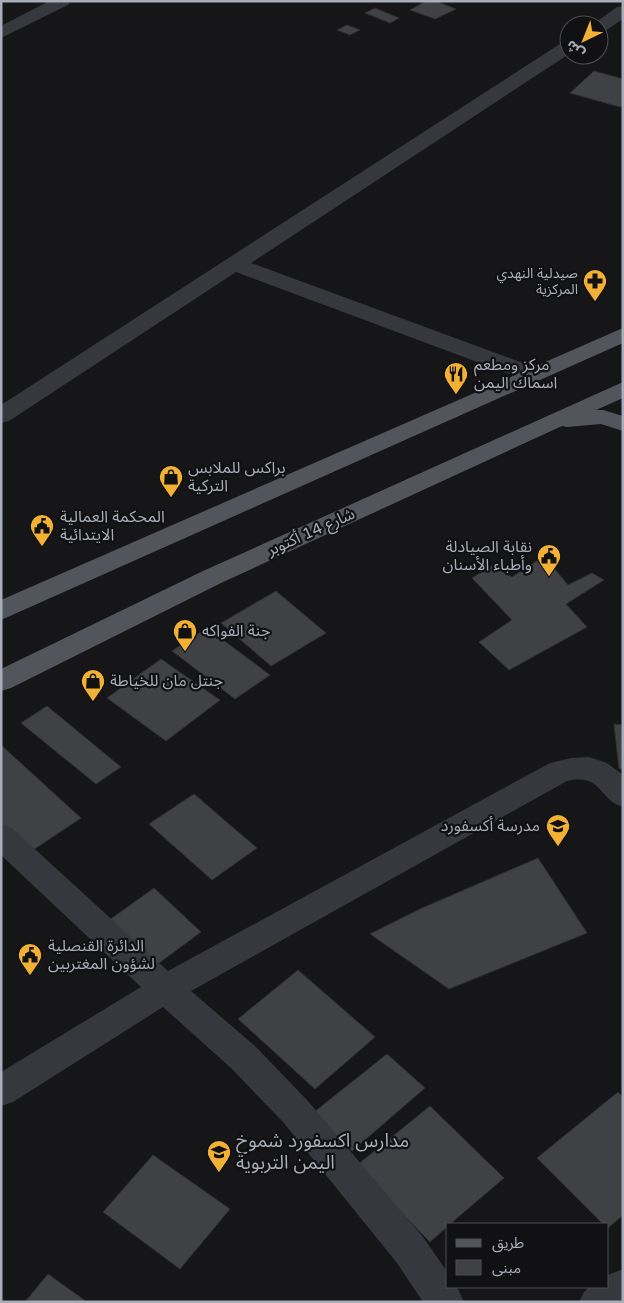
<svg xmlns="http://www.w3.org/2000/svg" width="624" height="1303" viewBox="0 0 624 1303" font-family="'Varela Round','Noto Sans Arabic',sans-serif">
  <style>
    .building { fill: #404145; stroke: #303034 }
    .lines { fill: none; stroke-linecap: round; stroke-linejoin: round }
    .minor { fill: #37383d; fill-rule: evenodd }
    .major { fill: #53555c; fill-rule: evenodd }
    .labels { text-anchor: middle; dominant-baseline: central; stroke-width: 4.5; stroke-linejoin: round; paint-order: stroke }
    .far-poi-label { font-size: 14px; fill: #a8adb8; stroke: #111113; text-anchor: end }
    .poi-label { font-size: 16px; fill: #a8adb8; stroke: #111113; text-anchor: start }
    .street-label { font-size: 16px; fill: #a8adb8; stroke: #111113 }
    .near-poi-label { font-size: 19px; fill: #a8adb8; stroke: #111113; text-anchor: start }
  </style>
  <rect width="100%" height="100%" fill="#161618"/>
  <g class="building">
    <polygon points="426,1 436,1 456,9 435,19 410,10"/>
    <polygon points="375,8 399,18 390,23 365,13"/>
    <polygon points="347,25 360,30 350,35 337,30"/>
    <polygon points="594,71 623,79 623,105 620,107 570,93"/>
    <polygon points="544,556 568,585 592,573 604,580 566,604 587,627 509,670 479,642 512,620 472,578 492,566 512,577"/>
    <polygon points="276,591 326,633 271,666 221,623"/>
    <polygon points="207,628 270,675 235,699 172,651"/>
    <polygon points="161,659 220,700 166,741 107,698"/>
    <polygon points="47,706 121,767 96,784 21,723"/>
    <polygon points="614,724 623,725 623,769 619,769"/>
    <polygon points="1,745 81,818 24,856 1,834"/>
    <polygon points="194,794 257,848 212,880 149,824"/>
    <polygon points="538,858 587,933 449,989 370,934 420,909"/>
    <polygon points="154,888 201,932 155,966 108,921"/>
    <polygon points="298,970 375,1037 315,1089 238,1019"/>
    <polygon points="387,1054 425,1088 352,1151 313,1113"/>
    <polygon points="618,1092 623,1097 623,1215 608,1228 608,1224 603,1224 537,1158"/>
    <polygon points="430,1106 504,1178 450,1224 448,1224 448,1226 430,1242 356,1166"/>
    <polygon points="153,1155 230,1209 180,1269 103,1212"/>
    <polygon points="48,1274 87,1302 25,1302"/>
  </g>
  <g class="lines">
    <g class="minor">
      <polygon points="49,1 70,1 68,5 1,38 1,26"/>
      <polygon points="623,6 623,19 605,31 599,32 599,25 592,25 617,7"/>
      <polygon points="569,41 569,54 251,263 539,369 543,374 539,379 531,381 523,379 236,272 9,421 1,423 1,405 563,42"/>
      <path d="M 589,757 L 607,763 L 623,775 L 623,807 C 597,799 603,773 567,781 L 191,991 L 255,1046 L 307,1100 L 423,1237 L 448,1273 L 448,1287 L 457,1287 L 464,1302 L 423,1302 L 397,1263 L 283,1122 L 231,1068 L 163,1007 L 13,1102 L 1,1106 L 1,1072 L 141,987 L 1,855 L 1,824 L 12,828 L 168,971 L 550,763 L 571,758 Z"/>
      <path d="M 623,1269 L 623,1302 L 579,1302 C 587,1284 589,1287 608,1287 L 608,1275 Z"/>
    </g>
    <g class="major">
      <polygon points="623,328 623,343 1,620 1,600"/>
      <polygon points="623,382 623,398 596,410 603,410 623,416 623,431 601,424 567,427 562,426 221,583 11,688 1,691 1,669 203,571"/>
    </g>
  </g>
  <defs>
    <g id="pharmacy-pin" transform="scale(1.25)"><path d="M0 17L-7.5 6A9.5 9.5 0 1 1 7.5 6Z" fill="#f2b134" stroke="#111113"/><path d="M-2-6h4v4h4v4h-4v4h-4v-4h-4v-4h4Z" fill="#111"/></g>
    <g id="restaurant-pin" transform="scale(1.25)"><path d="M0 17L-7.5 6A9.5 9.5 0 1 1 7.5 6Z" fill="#f2b134" stroke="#111113"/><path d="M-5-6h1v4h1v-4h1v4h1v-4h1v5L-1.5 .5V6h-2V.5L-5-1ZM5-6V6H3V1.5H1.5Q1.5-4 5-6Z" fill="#111"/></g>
    <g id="shop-pin" transform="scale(1.25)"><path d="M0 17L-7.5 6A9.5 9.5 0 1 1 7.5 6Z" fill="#f2b134" stroke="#111113"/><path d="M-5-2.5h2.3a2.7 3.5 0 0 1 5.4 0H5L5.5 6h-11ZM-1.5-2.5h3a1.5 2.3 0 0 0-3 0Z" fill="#111"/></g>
    <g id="civic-pin" transform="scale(1.25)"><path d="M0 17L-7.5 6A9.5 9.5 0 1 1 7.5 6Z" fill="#f2b134" stroke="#111113"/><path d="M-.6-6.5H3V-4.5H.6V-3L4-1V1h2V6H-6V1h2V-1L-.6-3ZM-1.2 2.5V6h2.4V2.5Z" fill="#111"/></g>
    <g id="school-pin" transform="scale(1.25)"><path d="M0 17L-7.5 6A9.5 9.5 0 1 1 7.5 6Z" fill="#f2b134" stroke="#111113"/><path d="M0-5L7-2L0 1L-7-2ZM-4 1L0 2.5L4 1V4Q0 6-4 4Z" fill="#111"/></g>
  </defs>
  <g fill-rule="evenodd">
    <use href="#pharmacy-pin" x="595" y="281"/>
    <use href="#restaurant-pin" x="456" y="374"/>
    <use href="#shop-pin" x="171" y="477"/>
    <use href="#civic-pin" x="42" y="526"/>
    <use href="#civic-pin" x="549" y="556"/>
    <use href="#shop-pin" x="185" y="631"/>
    <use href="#shop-pin" x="93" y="681"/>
    <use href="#school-pin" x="558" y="826"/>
    <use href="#civic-pin" x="30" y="955"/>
    <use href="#school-pin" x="219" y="1152"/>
  </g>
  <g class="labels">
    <g class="far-poi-label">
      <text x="578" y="273">صيدلية النهدي<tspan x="578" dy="16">المركزية</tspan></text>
    </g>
    <g class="poi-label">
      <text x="474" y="365">مركز ومطعم<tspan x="474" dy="18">اسماك اليمن</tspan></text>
      <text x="188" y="468">براكس للملابس<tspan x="188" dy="18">التركية</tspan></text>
      <text x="60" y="517">المحكمة العمالية<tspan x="60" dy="18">الايتدائية</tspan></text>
      <text x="532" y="547" text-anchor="end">نقابة الصيادلة<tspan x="532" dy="18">وأطباء الأسنان</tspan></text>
      <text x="202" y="631">جنة الفواكه</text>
      <text x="110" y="681">جنتل مان للخياطة</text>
      <text x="540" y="826" text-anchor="end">مدرسة أكسفورد</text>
      <text x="48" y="946">الدائرة القنصلية<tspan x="48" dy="18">لشؤون المغتربين</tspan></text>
    </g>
    <g class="street-label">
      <text transform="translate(311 532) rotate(-24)">شارع 14 أكتوبر</text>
    </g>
    <g class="near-poi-label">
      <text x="236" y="1141">مدارس اكسفورد شموخ<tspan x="236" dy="22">اليمن التربوية</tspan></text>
    </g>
  </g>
  <rect width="624" height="1303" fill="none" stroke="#a8adb8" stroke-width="5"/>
  <rect x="446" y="1223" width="162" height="65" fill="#111113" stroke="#4d4f55"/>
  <rect x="456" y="1239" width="25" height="8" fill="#53555c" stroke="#4d4f55"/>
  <text x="492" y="1248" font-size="15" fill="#a8adb8">طريق</text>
  <rect x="456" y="1260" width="25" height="15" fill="#404145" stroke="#4d4f55"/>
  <text x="492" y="1273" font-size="15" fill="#a8adb8">مبنى</text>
  <g transform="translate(584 40) rotate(223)"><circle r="24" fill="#111113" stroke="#4d4f55"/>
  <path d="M0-4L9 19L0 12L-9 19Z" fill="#f2b134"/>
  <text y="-8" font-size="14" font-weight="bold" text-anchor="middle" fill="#a8adb8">ش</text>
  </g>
</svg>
